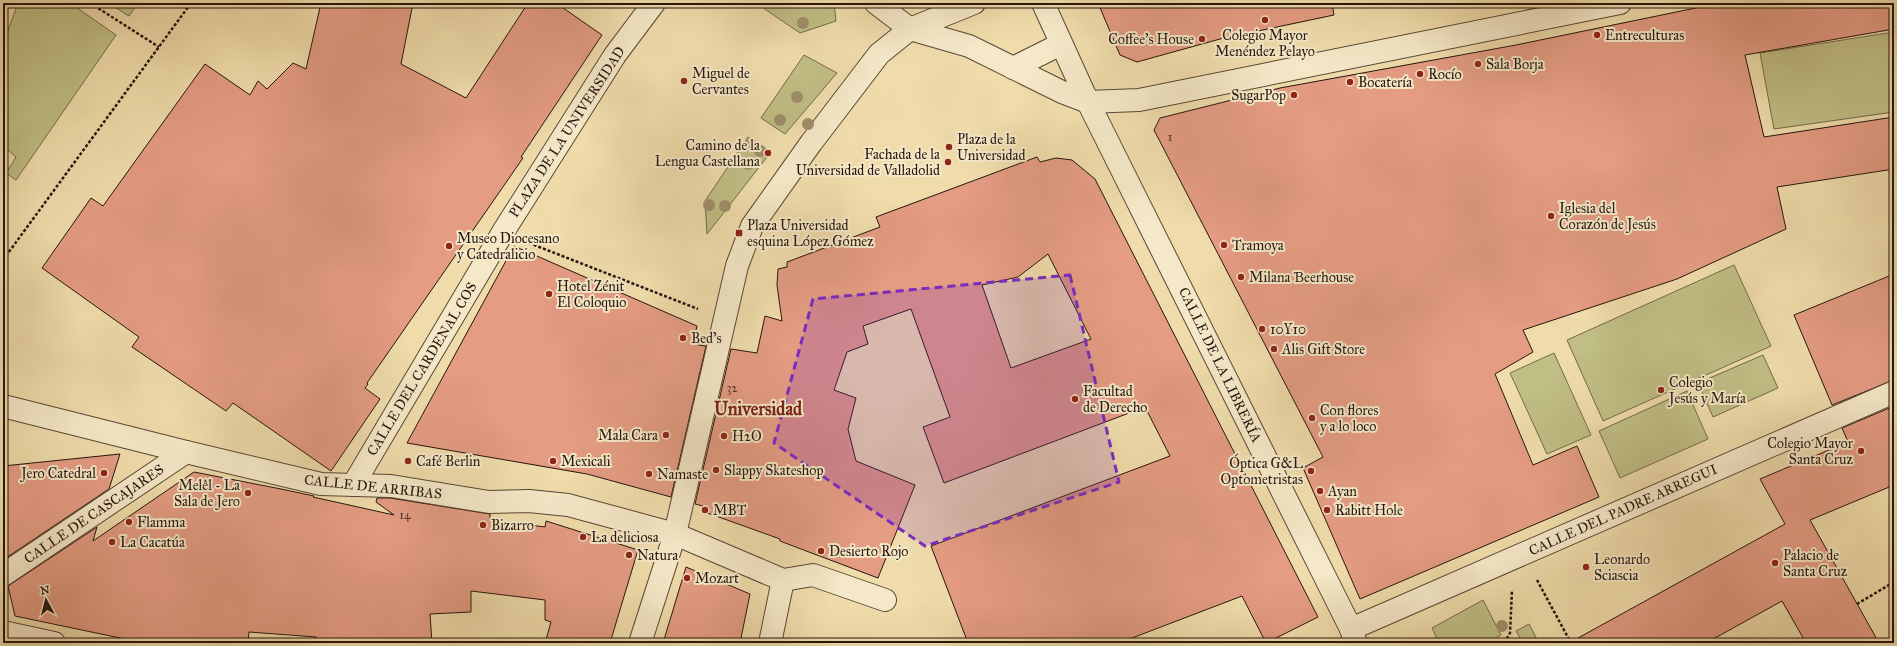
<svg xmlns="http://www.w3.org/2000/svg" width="1897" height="646" viewBox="0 0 1897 646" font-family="'IM FELL Great Primer',serif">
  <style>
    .green { fill: #c0be84; stroke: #726a49 }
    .building { fill: #e49c83; stroke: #25150e; fill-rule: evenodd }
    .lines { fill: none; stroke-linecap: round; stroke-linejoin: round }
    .pedestrian-casing { stroke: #584735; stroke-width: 24 }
    .minor-casing { stroke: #584735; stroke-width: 24 }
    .path { stroke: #25150e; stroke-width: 2.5; stroke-dasharray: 3 2; stroke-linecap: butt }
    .pedestrian { stroke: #f5e8c8; stroke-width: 22 }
    .minor { stroke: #f5e8c8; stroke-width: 22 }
    .tree { fill: #9e8f6b }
    .marked { fill: #7b2cbf; fill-opacity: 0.2; stroke: #7b2cbf; stroke-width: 3; stroke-dasharray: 8 5; stroke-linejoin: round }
    .poi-dot { fill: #8f2418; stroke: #f5e8c8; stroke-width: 1.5 }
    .labels { text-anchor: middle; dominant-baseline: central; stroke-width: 4; stroke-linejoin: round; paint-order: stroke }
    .number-label { font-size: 12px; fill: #55372b }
    .poi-label { font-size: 14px; fill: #25150e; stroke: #f5e8c8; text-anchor: start }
    .street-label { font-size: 14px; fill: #25150e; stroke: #f5e8c8 }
    .district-label { font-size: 18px; font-weight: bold; fill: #7a1f14; stroke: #f5e8c8 }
  </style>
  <rect width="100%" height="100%" fill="#f0dcab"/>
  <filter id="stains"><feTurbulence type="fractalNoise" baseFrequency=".005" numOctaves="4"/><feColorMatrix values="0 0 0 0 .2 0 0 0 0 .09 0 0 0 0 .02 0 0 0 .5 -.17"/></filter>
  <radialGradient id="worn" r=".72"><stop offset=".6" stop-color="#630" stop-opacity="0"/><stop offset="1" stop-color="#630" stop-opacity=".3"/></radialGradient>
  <g class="green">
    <polygon points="18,3 70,3 116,35 16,180 6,173 16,157 3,146 3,44"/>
    <polygon points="108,3 138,3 129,16"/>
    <polygon points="756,3 834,3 836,21 800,33"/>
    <polygon points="1894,32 1894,112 1774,129 1760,53"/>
    <polygon points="804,55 837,73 785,134 761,118"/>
    <polygon points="748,137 771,152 707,234 705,201"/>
    <polygon points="1734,265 1771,346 1603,421 1567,340"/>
    <polygon points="1554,353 1591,435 1547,454 1510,373"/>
    <polygon points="1763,355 1778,388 1713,417 1698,383"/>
    <polygon points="1687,391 1708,439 1620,478 1599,431"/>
    <polygon points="1483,600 1501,635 1487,643 1439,643 1432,628"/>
    <polygon points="1529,624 1539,643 1519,643 1522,641 1516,631"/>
  </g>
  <g class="building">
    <polygon points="321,3 413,3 401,64 466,98 528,3 556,3 602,35 521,157 523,158 367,383 368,384 365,388 380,399 331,471 233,403 226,411 132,347 139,337 42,268 91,198 103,206 205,64 250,95 258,81 267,89 293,63 306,69"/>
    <polygon points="1098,3 1332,3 1334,15 1220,39 1137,62 1120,55"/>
    <polygon points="1720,3 1894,3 1894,29 1745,55 1764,137 1894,117 1894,169 1777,187 1786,229 1677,279 1523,330 1533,352 1495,374 1533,465 1577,446 1599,497 1360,599 1303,468 1323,457 1154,130 1160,118 1280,88 1516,45"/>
    <path d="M 1037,157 L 1040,162 L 1056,158 L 1072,160 L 1095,179 L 1318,617 L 1266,643 L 1242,596 L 1119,643 L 968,643 L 931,546 L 1170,456 L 1145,407 L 944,483 L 923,427 L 950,417 L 911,309 L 863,326 L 868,344 L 847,352 L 834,390 L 856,398 L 848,429 L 856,461 L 915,485 L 878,578 L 801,549 L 780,541 L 780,539 L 702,511 L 703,506 L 695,504 L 731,349 L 757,353 L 765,316 L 782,321 L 777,285 L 778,269 L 787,267 L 787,262 L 880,227 L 876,217 ZM 1048,254 L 1091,339 L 1011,368 L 982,285 L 1018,277 Z"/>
    <polygon points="514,246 697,326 693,344 706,346 671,497 587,474 407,443"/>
    <polygon points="1894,274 1894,380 1832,405 1794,315"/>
    <polygon points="1894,406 1894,485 1810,520 1879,643 1806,643 1782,601 1706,643 1569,643 1785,524 1760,479 1848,442 1842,428"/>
    <polygon points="120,454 109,489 3,560 3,466"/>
    <polygon points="194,472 281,489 314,496 313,497 394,515 376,502 377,498 390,498 490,514 490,520 545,527 546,521 638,550 610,643 545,643 551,622 545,620 545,600 471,591 471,612 430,614 432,643 322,643 322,640 316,639 316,637 249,632 248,643 144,643 15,616 8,586 97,527 93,541"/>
    <polygon points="686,567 750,594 740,643 663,643"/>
  </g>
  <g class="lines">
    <g class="pedestrian-casing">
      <g id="pedestrian">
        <polyline points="3,406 186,452 321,484 391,486 489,502 529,501 568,505 675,534"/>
        <polyline points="353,485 503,232 615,55 654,3"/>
        <polyline points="3,575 186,452"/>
        <polyline points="3,632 54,643"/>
      </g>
    </g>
    <g class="minor-casing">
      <g id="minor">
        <polyline points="876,3 910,29 969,46 1062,92 1088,102 1139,100 1620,3"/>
        <polyline points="1043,3 1088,102 1351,629 1356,643"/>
        <polyline points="1013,68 1061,44"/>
        <polyline points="675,534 783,580 813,575 885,600"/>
        <polyline points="1351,629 1894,392"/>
        <polyline points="640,643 675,534 737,266 752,226 811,143 879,54 910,29 974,3"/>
        <polyline points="770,643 783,580"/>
      </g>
    </g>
    <g class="path">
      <polyline points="90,3 159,47"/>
      <polyline points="529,243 698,309"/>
      <polyline points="3,260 191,3"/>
      <polyline points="1537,580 1571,643"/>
      <polyline points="1857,604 1894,582"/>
      <polyline points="1504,643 1510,633 1512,590"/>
    </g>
    <use href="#pedestrian" class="pedestrian"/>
    <use href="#minor" class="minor"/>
  </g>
  <g class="tree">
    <circle cx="803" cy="23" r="6"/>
    <circle cx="797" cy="97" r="6"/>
    <circle cx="780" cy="120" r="6"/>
    <circle cx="808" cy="124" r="6"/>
    <circle cx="749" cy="145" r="6"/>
    <circle cx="760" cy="151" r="6"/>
    <circle cx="748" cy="164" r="6"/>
    <circle cx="709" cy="205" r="6"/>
    <circle cx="725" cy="206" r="6"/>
    <circle cx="1502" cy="626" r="6"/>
  </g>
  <path class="marked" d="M 1070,275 L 1119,482 L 925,546 L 774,443 L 813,299 Z"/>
  <g class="poi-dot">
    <circle cx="1265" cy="20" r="4"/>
    <circle cx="1597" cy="35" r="4"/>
    <circle cx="1202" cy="39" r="4"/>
    <circle cx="1478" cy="64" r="4"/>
    <circle cx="1420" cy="74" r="4"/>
    <circle cx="684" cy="81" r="4"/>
    <circle cx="1350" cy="82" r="4"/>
    <circle cx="1294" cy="95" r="4"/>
    <circle cx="949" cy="147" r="4"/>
    <circle cx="768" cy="153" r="4"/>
    <circle cx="948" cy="162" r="4"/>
    <circle cx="1551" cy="216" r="4"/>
    <rect x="735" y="229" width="8" height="8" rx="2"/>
    <circle cx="1224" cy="245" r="4"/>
    <circle cx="449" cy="246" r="4"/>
    <circle cx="1241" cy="277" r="4"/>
    <circle cx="549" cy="294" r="4"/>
    <circle cx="1262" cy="329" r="4"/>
    <circle cx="683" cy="338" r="4"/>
    <circle cx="1274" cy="349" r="4"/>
    <circle cx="1661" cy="390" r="4"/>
    <circle cx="1075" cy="399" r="4"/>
    <circle cx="1312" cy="418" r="4"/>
    <circle cx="666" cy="435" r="4"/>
    <circle cx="724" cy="436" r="4"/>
    <circle cx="1861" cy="451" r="4"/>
    <circle cx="408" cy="461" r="4"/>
    <circle cx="553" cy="461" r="4"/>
    <circle cx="716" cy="470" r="4"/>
    <circle cx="1311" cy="471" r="4"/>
    <circle cx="104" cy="473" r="4"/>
    <circle cx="649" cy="474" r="4"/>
    <circle cx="1320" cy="491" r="4"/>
    <circle cx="248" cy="493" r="4"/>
    <circle cx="705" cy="510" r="4"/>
    <circle cx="1327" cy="510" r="4"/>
    <circle cx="129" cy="522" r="4"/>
    <circle cx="483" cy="525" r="4"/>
    <circle cx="583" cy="537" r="4"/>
    <circle cx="112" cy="542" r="4"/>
    <circle cx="821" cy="551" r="4"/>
    <circle cx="629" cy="555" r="4"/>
    <circle cx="1775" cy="563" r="4"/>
    <circle cx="1586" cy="567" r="4"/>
    <circle cx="687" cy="578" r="4"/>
  </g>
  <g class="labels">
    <g class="number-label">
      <text x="1170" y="137">1</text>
      <text x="732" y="388">32</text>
      <text x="405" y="515">14</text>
    </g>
    <g class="poi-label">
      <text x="1265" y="35" text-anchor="middle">Colegio Mayor<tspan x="1265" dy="16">Menéndez Pelayo</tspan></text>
      <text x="1605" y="35">Entreculturas</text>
      <text x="1194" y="39" text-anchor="end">Coffee's House</text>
      <text x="1486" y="64">Sala Borja</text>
      <text x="692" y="73">Miguel de<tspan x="692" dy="16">Cervantes</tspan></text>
      <text x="1428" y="74">Rocío</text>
      <text x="1358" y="82">Bocatería</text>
      <text x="1286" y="95" text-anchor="end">SugarPop</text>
      <text x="957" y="139">Plaza de la<tspan x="957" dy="16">Universidad</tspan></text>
      <text x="760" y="145" text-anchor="end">Camino de la<tspan x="760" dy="16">Lengua Castellana</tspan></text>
      <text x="940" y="154" text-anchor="end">Fachada de la<tspan x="940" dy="16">Universidad de Valladolid</tspan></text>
      <text x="1559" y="208">Iglesia del<tspan x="1559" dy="16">Corazón de Jesús</tspan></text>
      <text x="747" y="225">Plaza Universidad<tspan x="747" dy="16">esquina López Gómez</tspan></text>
      <text x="457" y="238">Museo Diocesano<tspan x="457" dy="16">y Catedralicio</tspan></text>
      <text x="1232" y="245">Tramoya</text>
      <text x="1249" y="277">Milana Ɓeerhouse</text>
      <text x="557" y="286">Hotel Zénit<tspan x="557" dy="16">El Coloquio</tspan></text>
      <text x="1270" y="329">10Y10</text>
      <text x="691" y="338">Bed's</text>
      <text x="1282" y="349">Alis Gift Store</text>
      <text x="1669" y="382">Colegio<tspan x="1669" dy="16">Jesús y María</tspan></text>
      <text x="1083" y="391">Facultad<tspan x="1083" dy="16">de Derecho</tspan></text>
      <text x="1320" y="410">Con flores<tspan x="1320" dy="16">y a lo loco</tspan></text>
      <text x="658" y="435" text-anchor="end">Mala Cara</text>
      <text x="732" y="436">H2O</text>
      <text x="1853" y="443" text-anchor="end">Colegio Mayor<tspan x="1853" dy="16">Santa Cruz</tspan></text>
      <text x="416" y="461">Café Berlin</text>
      <text x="561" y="461">Mexicali</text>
      <text x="1303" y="463" text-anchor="end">Óptica G&amp;L<tspan x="1303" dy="16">Optometristas</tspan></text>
      <text x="724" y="470">Slappy Skateshop</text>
      <text x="96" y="473" text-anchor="end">Jero Catedral</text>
      <text x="657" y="474">Namaste</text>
      <text x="240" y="485" text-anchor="end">Melêl - La<tspan x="240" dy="16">Sala de Jero</tspan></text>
      <text x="1328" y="491">Ayan</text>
      <text x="713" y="510">MBT</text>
      <text x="1335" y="510">Rabitt Hole</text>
      <text x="137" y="522">Flamma</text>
      <text x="491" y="525">Bizarro</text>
      <text x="591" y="537">La deliciosa</text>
      <text x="120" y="542">La Cacatúa</text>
      <text x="829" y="551">Desierto Rojo</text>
      <text x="637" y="555">Natura</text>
      <text x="1783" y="555">Palacio de<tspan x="1783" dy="16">Santa Cruz</tspan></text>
      <text x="1594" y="559">Leonardo<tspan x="1594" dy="16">Sciascia</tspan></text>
      <text x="695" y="578">Mozart</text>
    </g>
    <g class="street-label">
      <text transform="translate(567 132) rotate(-57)">PLAZA DE LA UNIVERSIDAD</text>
      <text transform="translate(1220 365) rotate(64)">CALLE DE LA LIBRERÍA</text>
      <text transform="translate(422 369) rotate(-59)">CALLE DEL CARDENAL COS</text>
      <text transform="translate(373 487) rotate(6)">CALLE DE ARRIBAS</text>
      <text transform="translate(1623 510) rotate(-24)">CALLE DEL PADRE ARREGUI</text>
      <text transform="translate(94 514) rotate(-34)">CALLE DE CASCAJARES</text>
    </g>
    <g class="district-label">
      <text x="758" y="409">Universidad</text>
    </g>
  </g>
  <rect width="1897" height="646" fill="none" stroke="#f0dcab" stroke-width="16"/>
  <rect x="4" y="4" width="1889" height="638" fill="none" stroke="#25150e" stroke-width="2"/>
  <rect x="8" y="8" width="1881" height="630" fill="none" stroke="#25150e"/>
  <g transform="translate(46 600) rotate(353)" stroke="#f5e8c8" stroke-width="3" paint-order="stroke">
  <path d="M0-3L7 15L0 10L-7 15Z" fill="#25150e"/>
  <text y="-6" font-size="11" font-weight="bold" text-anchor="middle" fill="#25150e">N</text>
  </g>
  <rect width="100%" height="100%" filter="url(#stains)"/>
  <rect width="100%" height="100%" fill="url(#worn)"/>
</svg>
